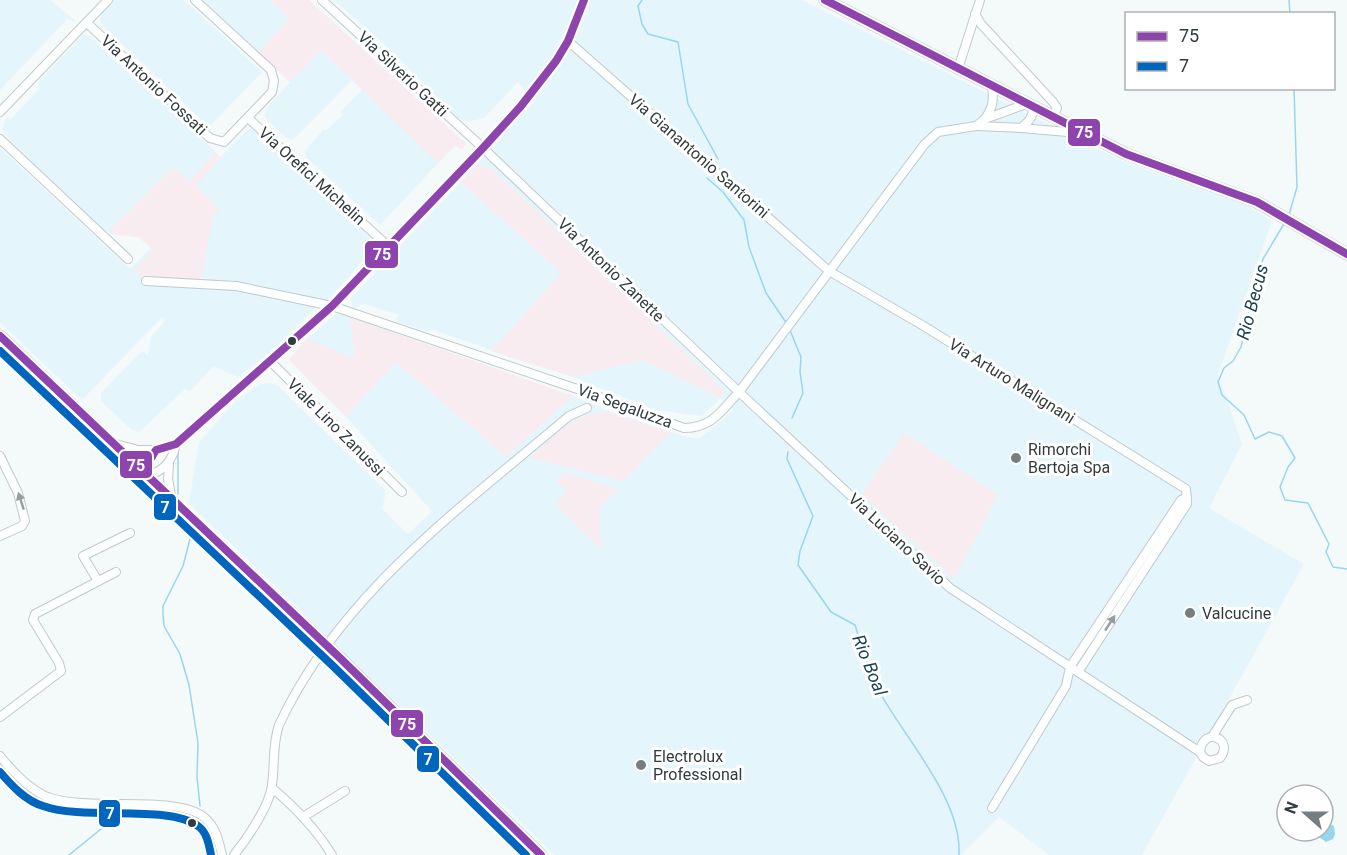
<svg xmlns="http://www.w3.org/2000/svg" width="1347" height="855" viewBox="0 0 1347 855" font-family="Roboto,sans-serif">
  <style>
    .built { fill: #e4f5fc }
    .green { fill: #f8ecf0 }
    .water { fill: #98d6ed }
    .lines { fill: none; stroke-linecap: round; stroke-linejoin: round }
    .stream { stroke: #98d6ed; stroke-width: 1.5 }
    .minor-casing { stroke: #c2c9cc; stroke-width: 10 }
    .major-casing { stroke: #c2c9cc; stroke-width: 13 }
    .minor { stroke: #fdfefe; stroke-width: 8 }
    .major { stroke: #fdfefe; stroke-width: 10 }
    .bus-1-casing { stroke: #fff; stroke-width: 12 }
    .bus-2-casing { stroke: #fff; stroke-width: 12 }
    .bus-1 { stroke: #8e44ad; stroke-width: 8 }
    .bus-2 { stroke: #0065bd; stroke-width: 8 }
    .oneway { fill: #979d9f }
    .bus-dot { fill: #313c40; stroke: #fff; stroke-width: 2 }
    .poi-dot { fill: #757e81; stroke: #fff; stroke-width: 2 }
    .labels { text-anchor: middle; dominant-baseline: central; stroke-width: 6; stroke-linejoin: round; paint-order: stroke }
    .street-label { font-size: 16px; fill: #313c40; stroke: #fff }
    .poi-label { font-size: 16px; fill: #313c40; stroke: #fff; text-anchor: start }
    .water-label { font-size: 18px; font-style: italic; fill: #1b4351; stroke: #fff }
    .line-badge { stroke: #fff; stroke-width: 2 }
    .badge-label { font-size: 16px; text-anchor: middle; font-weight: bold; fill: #fff }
  </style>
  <rect width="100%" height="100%" fill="#f4f9fa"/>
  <g class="built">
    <polygon points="0,0 50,0 77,22 67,19 0,90"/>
    <polygon points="110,0 184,0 262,72 209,127 100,23 101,14 113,3"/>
    <polygon points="203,0 309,0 466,144 461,149 455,145 380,225 306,157 305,151 323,130 326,130 343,115 341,111 362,90 352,80 293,140 288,139 265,117 265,113 267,108 290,82"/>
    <polygon points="334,0 802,0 1124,162 1247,205 1272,221 1218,374 1242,444 1209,508 1304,564 1142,855 1049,855 999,817 961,855 555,855 189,503 199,442 238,399 261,384 270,383 278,386 386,491 382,509 408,534 432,511 346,417 289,360 308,338 336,314 350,317 573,396 611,412 689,438 699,438 717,425 733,410 720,398 702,416 656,410 573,377 430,329 428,332 395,321 399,315 362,303 357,308 353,307 351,298 461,182 493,145 534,102 518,82 484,118 467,122 457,117 392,51"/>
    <polygon points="84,34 90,36 221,157 247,130 252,128 257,131 375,242 373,249 330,298 315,308 268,354 238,377 214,366 189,392 185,389 139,432 132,430 101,401 101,393 142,351 148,356 151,337 165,321 162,317 82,400 0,322 0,148 130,269 151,248 139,237 111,234 103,228 32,162 5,134 2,129 7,117 10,120 41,87 38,83"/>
  </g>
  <g class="green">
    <polygon points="270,0 309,0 466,144 461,149 455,145 438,163 321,50 290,82 258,52 290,19"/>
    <polygon points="215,152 221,158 196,185 222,212 213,214 201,280 142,279 135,270 153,250 139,237 117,235 110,230 173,167 190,181"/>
    <polygon points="477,164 493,170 726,392 720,398 643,360 573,377 491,351 561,273 461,182"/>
    <polygon points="350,317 573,396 506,457 396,362 346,417 289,360 308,338 355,359"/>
    <polygon points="607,412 670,432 623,481 530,458 561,430 582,416"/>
    <polygon points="904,433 998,495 954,579 862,494"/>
    <polygon points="565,473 619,489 599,508 601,550 555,504 567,491 556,481"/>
  </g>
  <polygon class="water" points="1328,823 1334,826 1335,834 1333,839 1326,842 1319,837 1317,832 1323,831 1323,824"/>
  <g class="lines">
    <g class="stream">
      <polyline points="642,0 638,6 642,24 648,34 678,42 688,104 718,159"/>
      <polyline points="1289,0 1290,14"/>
      <polyline points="707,178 723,192 744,220 749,247 766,293 787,324"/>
      <polyline points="1289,215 1297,187 1294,88"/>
      <polyline points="1285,222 1263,259 1254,290 1241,347 1233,361 1224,368 1218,382 1222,395 1244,415 1255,439 1269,432 1282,436 1295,458 1288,467 1280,487 1285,500 1308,503 1329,544 1326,552 1333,567 1347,569"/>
      <polyline points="789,328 801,357 800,372 803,393 792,418"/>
      <path d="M 788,452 L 787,459 L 813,516 L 800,551 L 798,565 L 831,612 L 855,625 C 862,647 868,670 879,691 C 905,739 962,799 959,855"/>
      <polyline points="178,494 178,453"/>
      <polyline points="186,520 191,535 183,566 163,606 163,615 164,626 180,654 189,685 198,743 197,777 200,806"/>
      <polyline points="69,855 101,829 124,813 174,817 190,820 195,818"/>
    </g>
    <g class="minor-casing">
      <g id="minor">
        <path d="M 322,0 L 483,148 L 739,392 L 950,588 L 1200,752 L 1203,757 L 1209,761 L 1220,758 C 1235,739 1203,725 1200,752"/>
        <polyline points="975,14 981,24 1053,102 1057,108 1053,118"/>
        <polyline points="87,23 210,138 224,142 272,92 274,81 271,70 195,0"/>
        <polyline points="568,41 829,271 922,325 1186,489 1187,504 1078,672"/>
        <polyline points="958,69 980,0"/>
        <polyline points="0,112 108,0"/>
        <polyline points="248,118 389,247"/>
        <path d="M 985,119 C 993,107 994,100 992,87"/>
        <path d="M 976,126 L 1021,128 C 1028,122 1033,118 1033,108"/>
        <polyline points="1021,128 1079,133"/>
        <polyline points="0,139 128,259"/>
        <path d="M 146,281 L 236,286 L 332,306 L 589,393 L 684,428 C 712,428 721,411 739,392 L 924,145 L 938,132 L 976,126 L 985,119 L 1026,104"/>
        <polyline points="270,361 402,492"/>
        <polyline points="112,443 138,450 156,450 176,444 332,306 483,148 521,106 556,61 568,41 584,0"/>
        <polyline points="0,456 18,493 25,521 22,526 0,536"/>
        <polyline points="169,464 168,479 172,501"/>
        <polyline points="142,473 156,450"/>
        <path d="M 147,477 C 163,470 172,463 176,444"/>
        <polyline points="98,581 83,556 130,533"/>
        <polyline points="0,717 61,671 59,663 33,620 35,614 116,572"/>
        <polyline points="1212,737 1232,705 1247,700"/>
        <path d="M 0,756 C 12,771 28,788 45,796 C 84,813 177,793 205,818 C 216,827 219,842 222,855"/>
        <path d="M 272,788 C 296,808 316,829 332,855"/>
        <polyline points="992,808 1066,686 1070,667 1181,500 1187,497"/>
        <polyline points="303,817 345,791"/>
        <path d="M 234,855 C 247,839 270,805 272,785 C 275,765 272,745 279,725 C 340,594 462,507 569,416 L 587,408"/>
      </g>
    </g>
    <g class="major-casing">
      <g id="major">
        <polyline points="825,0 1126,154 1257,202 1347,254"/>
        <polyline points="0,336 147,477 340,658 541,855"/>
      </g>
    </g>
    <use href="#minor" class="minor"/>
    <use href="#major" class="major"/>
    <g class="bus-1-casing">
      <g id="bus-1">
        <polyline points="825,0 1126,154 1257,202 1347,254"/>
        <polyline points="0,336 340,658 541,855"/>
        <polyline points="142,473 156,450 176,444 332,306 483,148 521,106 556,61 568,41 584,0"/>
      </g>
    </g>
    <g class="bus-2-casing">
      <g id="bus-2">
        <polyline points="0,351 333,666 526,855"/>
        <path d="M 0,772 C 12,786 26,801 43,806 C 85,821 168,804 198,826 C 207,832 209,845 211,855"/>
      </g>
    </g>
    <use href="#bus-1" class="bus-1"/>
    <use href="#bus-2" class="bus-2"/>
  </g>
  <defs><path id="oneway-solid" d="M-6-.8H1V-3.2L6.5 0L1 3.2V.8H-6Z" transform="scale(1.5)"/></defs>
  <g class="oneway">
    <use href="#oneway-solid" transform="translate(21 501) rotate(-108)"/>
    <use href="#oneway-solid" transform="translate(1110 623) rotate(-57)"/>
  </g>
  <g class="bus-dot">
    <circle cx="292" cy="341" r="5"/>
    <circle cx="192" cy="823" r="5"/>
  </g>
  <g class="poi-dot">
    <circle cx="1016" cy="458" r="6"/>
    <circle cx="1190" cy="613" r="6"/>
    <circle cx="641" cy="765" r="6"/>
  </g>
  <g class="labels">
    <g class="street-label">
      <text transform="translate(403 74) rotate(43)">Via Silverio Gatti</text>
      <text transform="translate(154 85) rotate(43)">Via Antonio Fossati</text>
      <text transform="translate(699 156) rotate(41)">Via Gianantonio Santorini</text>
      <text transform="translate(312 176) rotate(42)">Via Orefici Michelin</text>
      <text transform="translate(611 270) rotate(44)">Via Antonio Zanette</text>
      <text transform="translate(1012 381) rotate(32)">Via Arturo Malignani</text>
      <text transform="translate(625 406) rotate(20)">Via Segaluzza</text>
      <text transform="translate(336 427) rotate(45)">Viale Lino Zanussi</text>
      <text transform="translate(897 539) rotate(43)">Via Luciano Savio</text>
    </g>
    <g class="poi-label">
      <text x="1028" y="449">Rimorchi<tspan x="1028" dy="18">Bertoja Spa</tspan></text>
      <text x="1202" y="613">Valcucine</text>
      <text x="653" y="756">Electrolux<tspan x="653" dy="18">Professional</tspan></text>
    </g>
    <g class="water-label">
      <text transform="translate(1252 302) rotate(-75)">Rio Becus</text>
      <text transform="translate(870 665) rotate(68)">Rio Boal</text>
    </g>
  </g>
  <g class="line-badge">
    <rect x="1067" y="118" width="34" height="29" rx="6" fill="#8e44ad"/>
    <rect x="364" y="240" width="35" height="29" rx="6" fill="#8e44ad"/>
    <rect x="119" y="450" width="34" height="29" rx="6" fill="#8e44ad"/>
    <rect x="153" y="493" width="24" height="28" rx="6" fill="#0065bd"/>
    <rect x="390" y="709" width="34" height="29" rx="6" fill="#8e44ad"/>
    <rect x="416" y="745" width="24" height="28" rx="6" fill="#0065bd"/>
    <rect x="98" y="799" width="23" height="29" rx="6" fill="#0065bd"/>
  </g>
  <g class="badge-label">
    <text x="1084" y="138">75</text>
    <text x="382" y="260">75</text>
    <text x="136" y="471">75</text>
    <text x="165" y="513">7</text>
    <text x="407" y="730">75</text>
    <text x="428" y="765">7</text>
    <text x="110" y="819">7</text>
  </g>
  <rect x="1125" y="12" width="210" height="78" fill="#ffffff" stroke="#adb1b3" stroke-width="1.5"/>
  <rect x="1137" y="32" width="30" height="9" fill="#8e44ad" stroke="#adb1b3" stroke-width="1.5"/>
  <text x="1179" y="42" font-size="18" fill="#313c40">75</text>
  <rect x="1137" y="62" width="30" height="9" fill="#0065bd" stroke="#adb1b3" stroke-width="1.5"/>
  <text x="1179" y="72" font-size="18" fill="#313c40">7</text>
  <g transform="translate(1305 813) rotate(291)"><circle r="28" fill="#ffffff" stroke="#adb1b3" stroke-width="1.5"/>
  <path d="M0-4.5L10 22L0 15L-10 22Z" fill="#757e81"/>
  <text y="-9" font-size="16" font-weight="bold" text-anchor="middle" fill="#313c40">N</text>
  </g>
</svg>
